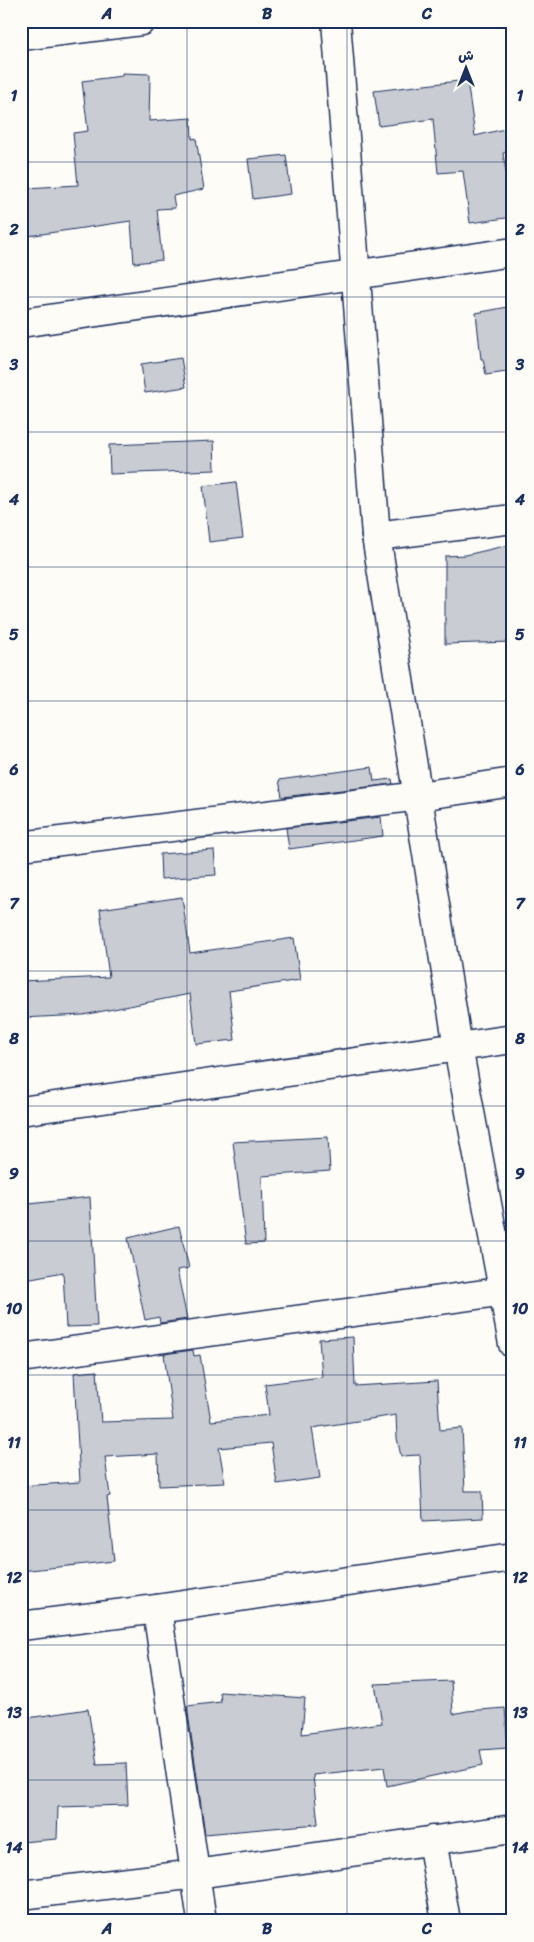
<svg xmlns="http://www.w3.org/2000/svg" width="534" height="1942" viewBox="0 0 534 1942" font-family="Sriracha,'Playpen Sans Arabic',sans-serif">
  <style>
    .building { fill: #c9ccd3; stroke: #1b2f5e }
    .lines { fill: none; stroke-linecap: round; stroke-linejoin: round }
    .minor-casing { stroke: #1b2f5e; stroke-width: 31 }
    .minor { stroke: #fdfcf7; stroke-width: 28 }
    .grid { fill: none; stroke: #1b2f5e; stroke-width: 1; stroke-opacity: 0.55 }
    .neatline { fill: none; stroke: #1b2f5e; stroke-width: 2 }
    .grid-label { font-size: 16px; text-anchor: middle; font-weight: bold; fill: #1b2f5e }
  </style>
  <rect width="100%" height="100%" fill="#fdfcf7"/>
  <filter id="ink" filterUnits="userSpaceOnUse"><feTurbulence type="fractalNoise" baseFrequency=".02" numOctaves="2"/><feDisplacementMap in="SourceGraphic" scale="10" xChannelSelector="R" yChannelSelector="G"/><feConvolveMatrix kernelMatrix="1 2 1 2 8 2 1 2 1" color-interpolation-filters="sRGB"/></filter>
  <g filter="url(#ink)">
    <g class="building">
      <polygon points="122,73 150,74 149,121 191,118 192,139 196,138 204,189 173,196 175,208 157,209 162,260 134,263 131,221 28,236 26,188 78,185 73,133 88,131 82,81 122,76"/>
      <polygon points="467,80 475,136 513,127 513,151 503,153 513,217 470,223 463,171 438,173 433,119 379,126 374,91"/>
      <polygon points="286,155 291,194 253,199 248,159"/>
      <polygon points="513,306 513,371 486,375 483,359 481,359 476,313"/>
      <polygon points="181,358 186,387 145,393 141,364"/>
      <polygon points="214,441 215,470 110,474 109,445"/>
      <polygon points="236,482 243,538 209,542 203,486"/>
      <polygon points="513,544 513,642 445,644 445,556 466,555"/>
      <polygon points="372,767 374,781 392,779 393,784 282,797 279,780"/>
      <polygon points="381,817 383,836 289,849 286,828"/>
      <polygon points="214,850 216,875 161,879 160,854"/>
      <polygon points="182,897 190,953 294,938 300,980 229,991 235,1040 196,1044 190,994 83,1015 21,1018 21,981 109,977 100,909"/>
      <polygon points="328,1137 330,1171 262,1176 264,1243 246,1244 233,1142"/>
      <polygon points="90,1197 97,1326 66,1327 63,1272 21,1280 21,1205"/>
      <polygon points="179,1226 189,1268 177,1270 187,1319 160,1323 159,1317 145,1320 128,1238"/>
      <polygon points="353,1337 355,1386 437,1381 440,1430 462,1428 465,1491 482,1491 483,1518 423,1521 420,1455 401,1456 397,1438 396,1415 312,1428 320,1478 277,1484 271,1443 219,1448 225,1483 159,1486 158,1454 105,1457 110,1496 107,1497 114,1561 21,1571 21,1486 80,1482 74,1373 97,1371 101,1422 173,1420 164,1354 193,1350 194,1356 200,1355 211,1421 269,1415 265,1384 322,1377 319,1339"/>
      <polygon points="451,1681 453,1714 467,1711 505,1708 508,1748 480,1750 483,1765 387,1786 384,1767 313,1775 318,1824 205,1834 187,1706 221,1702 220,1692 305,1698 302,1734 382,1723 375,1684"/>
      <polygon points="88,1709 97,1764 126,1763 128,1805 58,1807 57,1839 21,1842 21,1719"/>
    </g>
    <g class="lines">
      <g class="minor-casing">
        <g id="minor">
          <polyline points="336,21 376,536 458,1047 513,1344"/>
          <polyline points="21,36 141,21"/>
          <polyline points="21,323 513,252"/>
          <polyline points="376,536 513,519"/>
          <polyline points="21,846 419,796 513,782"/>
          <polyline points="21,1111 513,1039"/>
          <polyline points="21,1358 513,1290"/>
          <polyline points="157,1609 202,1921"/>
          <polyline points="21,1626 157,1609 513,1557"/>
          <polyline points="432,1840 446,1921"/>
          <polyline points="21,1895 196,1874 513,1829"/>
        </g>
      </g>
      <use href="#minor" class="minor"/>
    </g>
  </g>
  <path class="grid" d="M 187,21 L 187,1921M 347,21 L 347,1921M 21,162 L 513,162M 21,297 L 513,297M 21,432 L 513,432M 21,567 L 513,567M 21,701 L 513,701M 21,836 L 513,836M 21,971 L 513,971M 21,1106 L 513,1106M 21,1241 L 513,1241M 21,1375 L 513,1375M 21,1510 L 513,1510M 21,1645 L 513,1645M 21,1780 L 513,1780"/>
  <rect width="534" height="1942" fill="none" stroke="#fdfcf7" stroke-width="55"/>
  <g transform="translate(466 68)" stroke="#fdfcf7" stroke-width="4" paint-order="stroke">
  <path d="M0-4L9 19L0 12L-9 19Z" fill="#1b2f5e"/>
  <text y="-8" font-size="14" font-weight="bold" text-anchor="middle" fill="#1b2f5e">ش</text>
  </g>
  <rect x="28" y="28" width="478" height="1886" class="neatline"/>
  <g class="grid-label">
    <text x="107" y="19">A</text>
    <text x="267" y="19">B</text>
    <text x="427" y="19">C</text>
    <text x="14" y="101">1</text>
    <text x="520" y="101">1</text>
    <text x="14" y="235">2</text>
    <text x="520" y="235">2</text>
    <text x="14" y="370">3</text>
    <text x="520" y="370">3</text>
    <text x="14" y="505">4</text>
    <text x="520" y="505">4</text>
    <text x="14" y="640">5</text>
    <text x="520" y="640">5</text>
    <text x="14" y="775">6</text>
    <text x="520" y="775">6</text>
    <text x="14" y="909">7</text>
    <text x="520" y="909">7</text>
    <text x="14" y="1044">8</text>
    <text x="520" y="1044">8</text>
    <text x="14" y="1179">9</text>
    <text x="520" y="1179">9</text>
    <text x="14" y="1314">10</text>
    <text x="520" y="1314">10</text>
    <text x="14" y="1448">11</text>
    <text x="520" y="1448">11</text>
    <text x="14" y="1583">12</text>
    <text x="520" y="1583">12</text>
    <text x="14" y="1718">13</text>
    <text x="520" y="1718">13</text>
    <text x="14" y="1853">14</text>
    <text x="520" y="1853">14</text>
    <text x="107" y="1934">A</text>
    <text x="267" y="1934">B</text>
    <text x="427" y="1934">C</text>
  </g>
</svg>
